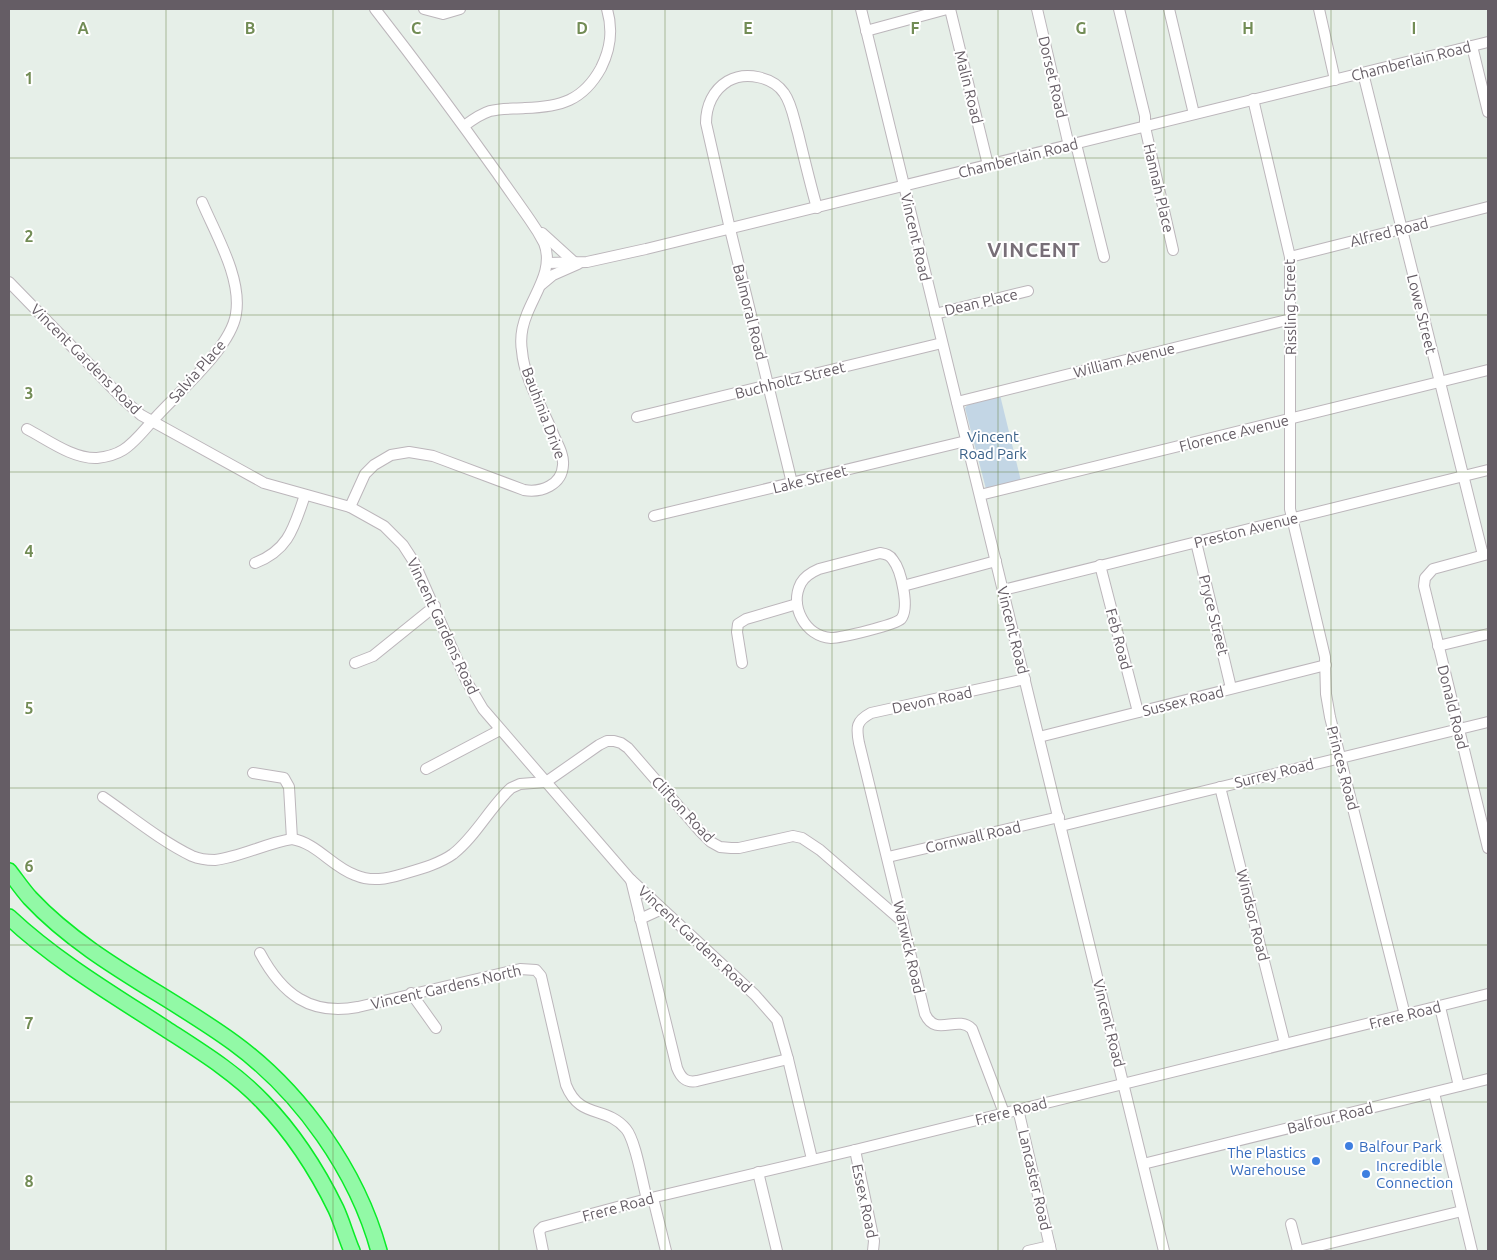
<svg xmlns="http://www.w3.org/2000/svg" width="1497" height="1260" viewBox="0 0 1497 1260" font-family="Ubuntu,sans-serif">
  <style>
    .green { fill: #c3d6e5 }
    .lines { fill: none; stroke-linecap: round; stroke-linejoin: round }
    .minor-casing { stroke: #bcb6bb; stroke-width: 12 }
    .highway-casing { stroke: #09ec27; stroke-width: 18 }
    .minor { stroke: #fff; stroke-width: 10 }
    .highway { stroke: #92f9a6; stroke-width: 15 }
    .grid { fill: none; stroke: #728c55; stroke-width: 1; stroke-opacity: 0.55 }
    .shop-dot { fill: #3f7fe0; stroke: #fff; stroke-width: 2 }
    .labels { text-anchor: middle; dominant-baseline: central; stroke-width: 4; stroke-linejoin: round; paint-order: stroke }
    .street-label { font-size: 15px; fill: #655d65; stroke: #fff }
    .park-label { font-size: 15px; fill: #3a6188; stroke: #fff }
    .shop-label { font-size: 15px; fill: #366cbe; stroke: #fff; text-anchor: start }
    .district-label { font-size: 20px; font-weight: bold; letter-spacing: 1px; fill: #776e77; stroke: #fff }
    .grid-label { font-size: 16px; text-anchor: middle; font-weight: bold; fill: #728c55; stroke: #fff; stroke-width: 4; stroke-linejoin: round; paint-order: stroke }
  </style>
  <rect width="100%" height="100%" fill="#e6efe8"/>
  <polygon class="green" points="1000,395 1021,481 986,489 965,408 968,404"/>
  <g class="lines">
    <g class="minor-casing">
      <g id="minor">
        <polyline points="424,9 443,14 460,9"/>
        <polyline points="861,9 1164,1251"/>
        <polyline points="950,9 988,165"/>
        <polyline points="1037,9 1069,146"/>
        <polyline points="1119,9 1145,116 1145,127 1173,250"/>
        <polyline points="1169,9 1194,114"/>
        <polyline points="1319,9 1335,80"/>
        <polyline points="866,31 947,9"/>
        <polyline points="1472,46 1488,112"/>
        <polyline points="1363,73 1483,555"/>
        <polyline points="1253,99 1290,257 1290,509 1325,657 1326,694 1330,717 1405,1015"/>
        <path d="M 464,126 C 472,120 480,114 490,111 C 501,108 513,109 525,108 C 560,107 583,101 601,68 C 611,48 613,30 607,9"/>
        <polyline points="1076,144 1104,257"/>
        <polyline points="542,233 574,262"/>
        <polyline points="1290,257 1488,207"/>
        <polyline points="547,263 587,262 646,249 1488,42"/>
        <polyline points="9,282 125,401 141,415 264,483 350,507 384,526 403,545 414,562 467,682 483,709 630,879 755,995 777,1020 788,1059 812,1159"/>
        <polyline points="541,285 553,275 578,264"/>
        <polyline points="935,314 1028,291"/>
        <polyline points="957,402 1291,319"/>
        <polyline points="637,417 942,343"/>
        <path d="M 27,429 C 48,440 73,459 97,458 C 106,457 115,455 123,450 C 136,442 147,426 158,415 C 181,390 231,347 236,314 C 242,278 216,235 202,202"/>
        <path d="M 792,483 L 730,229 L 706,123 C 706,106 713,90 728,81 C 746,71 773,77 784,93 C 792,104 794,120 798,133 C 804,158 810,183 817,208"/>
        <polyline points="980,495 1488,370"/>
        <path d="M 350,507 L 365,474 L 374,465 L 391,455 L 409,452 L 433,456 L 524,490 C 541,493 562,485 563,465 C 564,455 558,445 554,436 C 544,410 524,379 522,351 C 520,339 522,326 527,314 C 536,291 554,268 544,243 C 540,235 535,227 530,220 C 519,204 508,189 497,173 C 458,118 417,63 375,9"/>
        <polyline points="654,516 966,441"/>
        <polyline points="1196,542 1231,688"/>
        <path d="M 880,553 C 886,554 890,555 893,560 C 901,570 910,608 901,619 C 895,625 841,638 831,638 C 805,636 789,606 801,583 C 805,576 812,572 819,569 Z"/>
        <polyline points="1488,554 1433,569 1425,578 1424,586 1488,848"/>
        <path d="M 255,563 C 289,550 294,527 305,495"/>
        <polyline points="1100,565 1138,712"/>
        <polyline points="903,586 996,561"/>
        <polyline points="1003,590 1488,470"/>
        <polyline points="1438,646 1488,634"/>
        <polyline points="355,663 373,656 435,606"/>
        <polyline points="742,663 737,632 738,624 746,619 797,604"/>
        <polyline points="1039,737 1326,665"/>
        <polyline points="426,769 500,730"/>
        <polyline points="253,773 284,778 289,787 292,839"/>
        <polyline points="1220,787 1285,1044"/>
        <path d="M 103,797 C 132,817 161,841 192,856 C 199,859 207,860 215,860 C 241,857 266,843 292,839 C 317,843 332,867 355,875 C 371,882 387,879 403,874 C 420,869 439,864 453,854 C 476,836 490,807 511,788 L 520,784 L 546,782 L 599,745 L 607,741 L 614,741 L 621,743 L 628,748 L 700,831 L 711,842 L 720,847 L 731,848 L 739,848 L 793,836 L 802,838 L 820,850 L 903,922"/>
        <polyline points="1061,826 1488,722"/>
        <polyline points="888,857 1059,817"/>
        <path d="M 631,880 L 677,1068 C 681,1078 686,1083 697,1081 L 788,1059"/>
        <polyline points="640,919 662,909"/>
        <path d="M 260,953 C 282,994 310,1016 358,1007 L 520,969 L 536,970 L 541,976 L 566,1085 C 580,1120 606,1105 626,1129 C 636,1141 642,1182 647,1199"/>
        <polyline points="411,993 436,1028"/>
        <polyline points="1440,1007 1459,1086"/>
        <polyline points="1434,1093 1472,1251"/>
        <polyline points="1018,1109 1051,1251"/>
        <path d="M 1004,1113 L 972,1029 C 957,1014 936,1038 925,1014 L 859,743 C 856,727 856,721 871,713 L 1025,679"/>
        <polyline points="855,1150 874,1241 873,1251"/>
        <polyline points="1143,1164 1488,1079"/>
        <polyline points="758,1172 777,1251"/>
        <polyline points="653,1198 666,1251"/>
        <polyline points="1291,1224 1298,1251"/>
        <polyline points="543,1251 539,1231 543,1227 647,1199 855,1150 1488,994"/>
        <polyline points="1028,1251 1050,1246"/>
        <polyline points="1298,1251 1462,1211"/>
      </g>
    </g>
    <g class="highway-casing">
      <g id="highway">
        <path d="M 9,871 C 16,880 22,889 30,898 C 87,959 167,994 234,1043 C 301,1092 357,1171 379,1251"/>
        <path d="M 9,917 C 56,961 112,994 166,1029 C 200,1051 236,1073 263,1102 C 293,1133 317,1170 336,1209 C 342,1222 346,1237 352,1251"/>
      </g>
    </g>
    <use href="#minor" class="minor"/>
    <use href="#highway" class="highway"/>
  </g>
  <path class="grid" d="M 166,9 L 166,1251M 333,9 L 333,1251M 499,9 L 499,1251M 665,9 L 665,1251M 832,9 L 832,1251M 998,9 L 998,1251M 1164,9 L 1164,1251M 1331,9 L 1331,1251M 9,158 L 1488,158M 9,315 L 1488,315M 9,472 L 1488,472M 9,630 L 1488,630M 9,788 L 1488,788M 9,945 L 1488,945M 9,1102 L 1488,1102"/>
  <g class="shop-dot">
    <circle cx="1349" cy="1146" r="5"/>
    <circle cx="1316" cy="1161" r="5"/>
    <circle cx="1366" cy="1174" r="5"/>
  </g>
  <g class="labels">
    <g class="street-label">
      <text transform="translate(1411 61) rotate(-14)">Chamberlain Road</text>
      <text transform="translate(1053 77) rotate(77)">Dorset Road</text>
      <text transform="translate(969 87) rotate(76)">Malin Road</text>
      <text transform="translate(1018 158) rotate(-14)">Chamberlain Road</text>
      <text transform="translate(1159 188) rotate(77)">Hannah Place</text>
      <text transform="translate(1389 232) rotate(-14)">Alfred Road</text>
      <text transform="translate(916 237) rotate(77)">Vincent Road</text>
      <text transform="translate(981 302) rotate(-13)">Dean Place</text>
      <text transform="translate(1290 307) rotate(-91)">Rissling Street</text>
      <text transform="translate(750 312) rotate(76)">Balmoral Road</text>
      <text transform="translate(1422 314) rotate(76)">Lowe Street</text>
      <text transform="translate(86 359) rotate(45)">Vincent Gardens Road</text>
      <text transform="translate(1124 360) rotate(-14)">William Avenue</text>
      <text transform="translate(197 371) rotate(-49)">Salvia Place</text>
      <text transform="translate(790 380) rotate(-14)">Buchholtz Street</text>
      <text transform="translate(544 413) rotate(69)">Bauhinia Drive</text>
      <text transform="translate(1234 433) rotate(-14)">Florence Avenue</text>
      <text transform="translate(810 479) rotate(-14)">Lake Street</text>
      <text transform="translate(1246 530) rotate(-14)">Preston Avenue</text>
      <text transform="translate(1214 615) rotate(76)">Pryce Street</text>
      <text transform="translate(443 626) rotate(65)">Vincent Gardens Road</text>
      <text transform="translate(1013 630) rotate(76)">Vincent Road</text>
      <text transform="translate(1119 639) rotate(75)">Feb Road</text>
      <text transform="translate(932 700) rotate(-12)">Devon Road</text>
      <text transform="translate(1183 701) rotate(-14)">Sussex Road</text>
      <text transform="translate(1453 707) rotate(76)">Donald Road</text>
      <text transform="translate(1343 768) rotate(75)">Princes Road</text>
      <text transform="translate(1274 773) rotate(-14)">Surrey Road</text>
      <text transform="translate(683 809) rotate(47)">Clifton Road</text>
      <text transform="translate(973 837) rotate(-13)">Cornwall Road</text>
      <text transform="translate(1253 915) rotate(76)">Windsor Road</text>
      <text transform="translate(695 939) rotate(43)">Vincent Gardens Road</text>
      <text transform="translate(909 947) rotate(77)">Warwick Road</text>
      <text transform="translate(446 987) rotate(-13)">Vincent Gardens North</text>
      <text transform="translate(1405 1015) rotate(-14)">Frere Road</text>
      <text transform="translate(1109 1023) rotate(76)">Vincent Road</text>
      <text transform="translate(1011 1111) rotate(-14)">Frere Road</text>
      <text transform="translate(1330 1118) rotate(-14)">Balfour Road</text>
      <text transform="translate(1035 1180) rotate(77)">Lancaster Road</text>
      <text transform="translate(865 1201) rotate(78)">Essex Road</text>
      <text transform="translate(618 1207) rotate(-15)">Frere Road</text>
    </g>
    <g class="park-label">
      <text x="993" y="436">Vincent<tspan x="993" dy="17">Road Park</tspan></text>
    </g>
    <g class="shop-label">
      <text x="1359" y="1146">Balfour Park</text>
      <text x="1306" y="1152" text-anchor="end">The Plastics<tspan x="1306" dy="17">Warehouse</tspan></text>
      <text x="1376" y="1165">Incredible<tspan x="1376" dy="17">Connection</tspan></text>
    </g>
    <g class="district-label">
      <text x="1034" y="249">VINCENT</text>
    </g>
  </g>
  <g class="grid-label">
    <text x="83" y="34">A</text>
    <text x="250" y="34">B</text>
    <text x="416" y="34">C</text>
    <text x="582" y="34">D</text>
    <text x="748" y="34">E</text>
    <text x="915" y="34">F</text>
    <text x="1081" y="34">G</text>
    <text x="1248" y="34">H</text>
    <text x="1414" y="34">I</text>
    <text x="29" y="84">1</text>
    <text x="29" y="242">2</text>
    <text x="29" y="399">3</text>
    <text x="29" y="557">4</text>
    <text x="29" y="714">5</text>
    <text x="29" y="872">6</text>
    <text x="29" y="1029">7</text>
    <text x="29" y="1187">8</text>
  </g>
  <rect width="1497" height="1260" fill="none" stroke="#655d65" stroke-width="20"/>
</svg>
